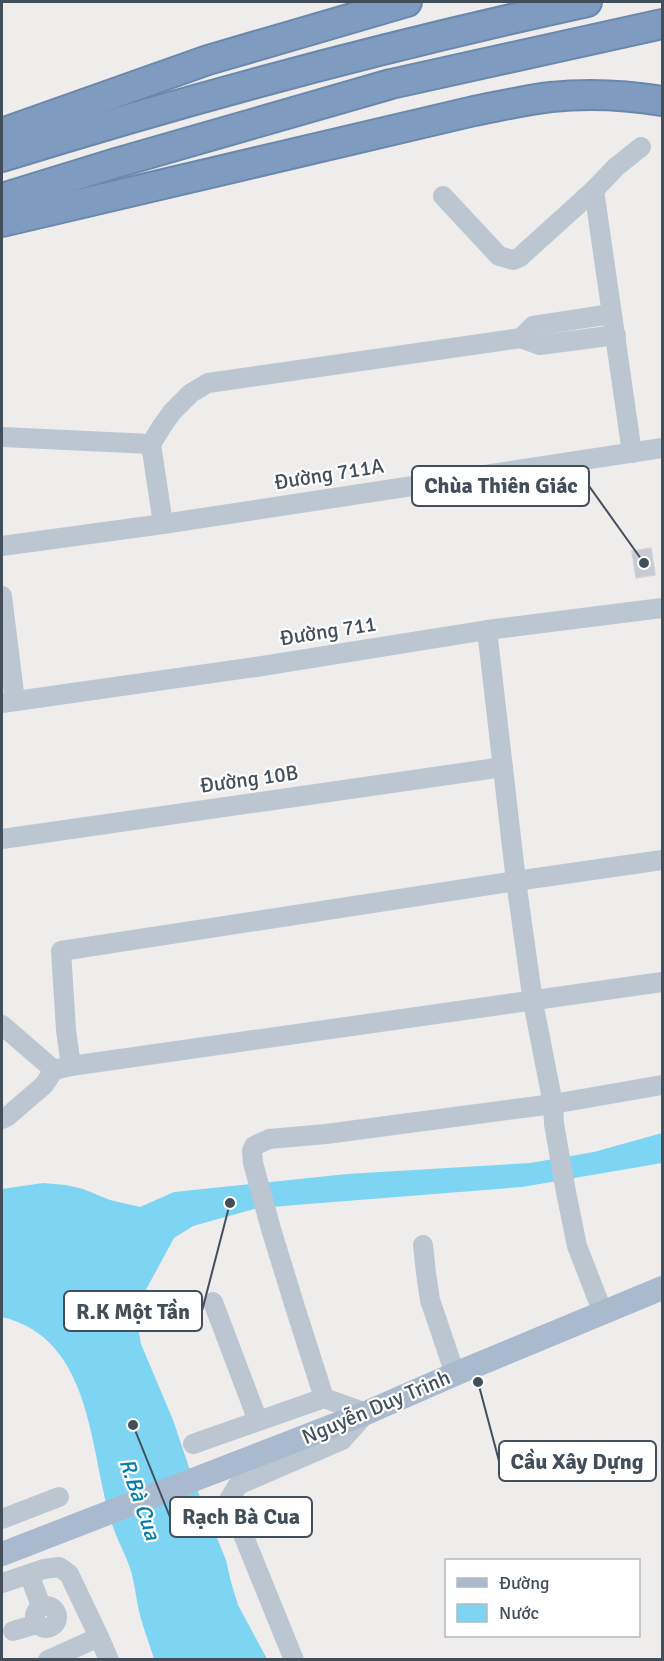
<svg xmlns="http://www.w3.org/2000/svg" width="664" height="1661" viewBox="0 0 664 1661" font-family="Signika,sans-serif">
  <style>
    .water { fill: #7ed5f3 }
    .building { fill: #c7cad3; stroke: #cfd1d8; stroke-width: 1.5 }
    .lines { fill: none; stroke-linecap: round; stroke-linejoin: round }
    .highway-casing { stroke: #6a87ac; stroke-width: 32 }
    .minor { stroke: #bbc6d0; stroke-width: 20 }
    .major { stroke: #a9bace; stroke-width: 24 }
    .highway { stroke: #7f9cc0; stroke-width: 28 }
    .labels { text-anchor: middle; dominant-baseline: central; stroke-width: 4.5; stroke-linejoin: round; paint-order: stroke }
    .street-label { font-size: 21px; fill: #434e5b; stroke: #fff }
    .water-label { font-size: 22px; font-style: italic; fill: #027ea8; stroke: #fff }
    .leader { fill: none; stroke: #434e5b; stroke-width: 2 }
    .callout-dot { fill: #434e5b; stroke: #fff; stroke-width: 2 }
    .callout { fill: #fff; stroke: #434e5b; stroke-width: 2 }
    .callout-label { font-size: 22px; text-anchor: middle; font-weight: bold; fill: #434e5b }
  </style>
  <rect width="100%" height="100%" fill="#efecec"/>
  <path class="water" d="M 662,1133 L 662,1163 L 522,1187 L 258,1208 L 193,1226 L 174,1238 L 135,1310 L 141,1344 L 173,1420 L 194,1482 L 226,1560 L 231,1582 L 238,1605 L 267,1659 L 154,1659 C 149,1642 142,1625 138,1607 C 136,1595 134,1582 131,1571 C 126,1555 117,1540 112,1524 C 89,1452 94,1339 2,1317 L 2,1189 L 43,1183 L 66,1185 L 83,1189 L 110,1200 L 140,1207 L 174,1192 L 347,1174 L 530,1163 L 594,1152 Z"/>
  <polygon class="building" points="651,548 655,575 636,578 632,551"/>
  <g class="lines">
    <g class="highway-casing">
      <g id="highway">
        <polyline points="2,133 208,60 407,2"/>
        <path d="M 2,157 C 195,97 390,45 587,2"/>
        <polyline points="2,198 116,163 391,84 662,24"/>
        <path d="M 2,222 L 474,111 C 500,106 525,100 551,97 C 588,93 626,95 662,101"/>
      </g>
    </g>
    <g class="minor">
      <polyline points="594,190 632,453"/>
      <polyline points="443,196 499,256 513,260 520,257 594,190 616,167 641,147"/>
      <polyline points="521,338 540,345 616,335"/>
      <polyline points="2,437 151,444"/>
      <polyline points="163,524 151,444 162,426 172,412 191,393 208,383 521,338 533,326 611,314"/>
      <polyline points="2,546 163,524 662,448"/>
      <polyline points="2,596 15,701"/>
      <polyline points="487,630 516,881 533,1002 553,1104 554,1124 566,1192 577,1246 603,1313"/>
      <polyline points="2,703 256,667 487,630 662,608"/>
      <polyline points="2,839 503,767"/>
      <polyline points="2,1025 54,1070"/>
      <polyline points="71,1066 662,982"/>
      <polyline points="54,1070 71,1066 66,1030 61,951 516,881 662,860"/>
      <polyline points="2,1119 8,1116 44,1085 54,1070"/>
      <polyline points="423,1245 426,1273 430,1300 455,1374"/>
      <polyline points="213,1302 258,1421"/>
      <polyline points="324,1398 295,1307 271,1229 253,1163 252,1151 254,1146 269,1139 326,1134 553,1104 662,1085"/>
      <polyline points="193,1444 324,1398 366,1413 342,1440 238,1485 229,1500 294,1660"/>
      <polyline points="2,1519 59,1497"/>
      <polyline points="29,1574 41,1606"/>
      <polyline points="2,1583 44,1569 59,1567 69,1574 99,1637"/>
      <circle cx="46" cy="1617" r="11"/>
      <polyline points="13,1631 37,1624"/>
      <polyline points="48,1660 99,1637 109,1660"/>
    </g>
    <polyline class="major" points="2,1554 366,1413 455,1374 662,1288"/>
    <use href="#highway" class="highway"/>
  </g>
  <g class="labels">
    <g class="street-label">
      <text transform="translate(329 474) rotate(-9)">Đường 711A</text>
      <text transform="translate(328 631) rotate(-9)">Đường 711</text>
      <text transform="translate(249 779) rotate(-8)">Đường 10B</text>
      <text transform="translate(376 1407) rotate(-23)">Nguyễn Duy Trinh</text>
    </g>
    <g class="water-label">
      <text transform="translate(140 1499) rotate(71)">R.Bà Cua</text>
    </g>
  </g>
  <path class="leader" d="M644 563L589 486M230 1203L202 1311M478 1382L499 1461M133 1425L170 1517"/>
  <g class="callout-dot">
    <circle cx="644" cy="563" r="6"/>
    <circle cx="230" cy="1203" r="6"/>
    <circle cx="478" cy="1382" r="6"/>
    <circle cx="133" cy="1425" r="6"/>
  </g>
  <g class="callout">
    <rect x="412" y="466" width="177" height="40" rx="6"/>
    <rect x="64" y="1291" width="138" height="40" rx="6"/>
    <rect x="499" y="1441" width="157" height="40" rx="6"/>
    <rect x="170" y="1497" width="142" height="40" rx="6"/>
  </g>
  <g class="callout-label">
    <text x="501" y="493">Chùa Thiên Giác</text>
    <text x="133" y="1319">R.K Một Tần</text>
    <text x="577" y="1469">Cầu Xây Dựng</text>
    <text x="241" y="1524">Rạch Bà Cua</text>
  </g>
  <rect width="664" height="1661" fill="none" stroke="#434e5b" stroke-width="6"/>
  <rect x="445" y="1559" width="195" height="78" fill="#ffffff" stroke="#b4b8bd" stroke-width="1.5"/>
  <rect x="457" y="1578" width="30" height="9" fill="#a9bace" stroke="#b4b8bd" stroke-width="1.5"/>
  <text x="499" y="1589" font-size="18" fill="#434e5b">Đường</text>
  <rect x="457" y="1604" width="30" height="18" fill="#7ed5f3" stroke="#b4b8bd" stroke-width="1.5"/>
  <text x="499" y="1619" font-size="18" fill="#434e5b">Nước</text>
</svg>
